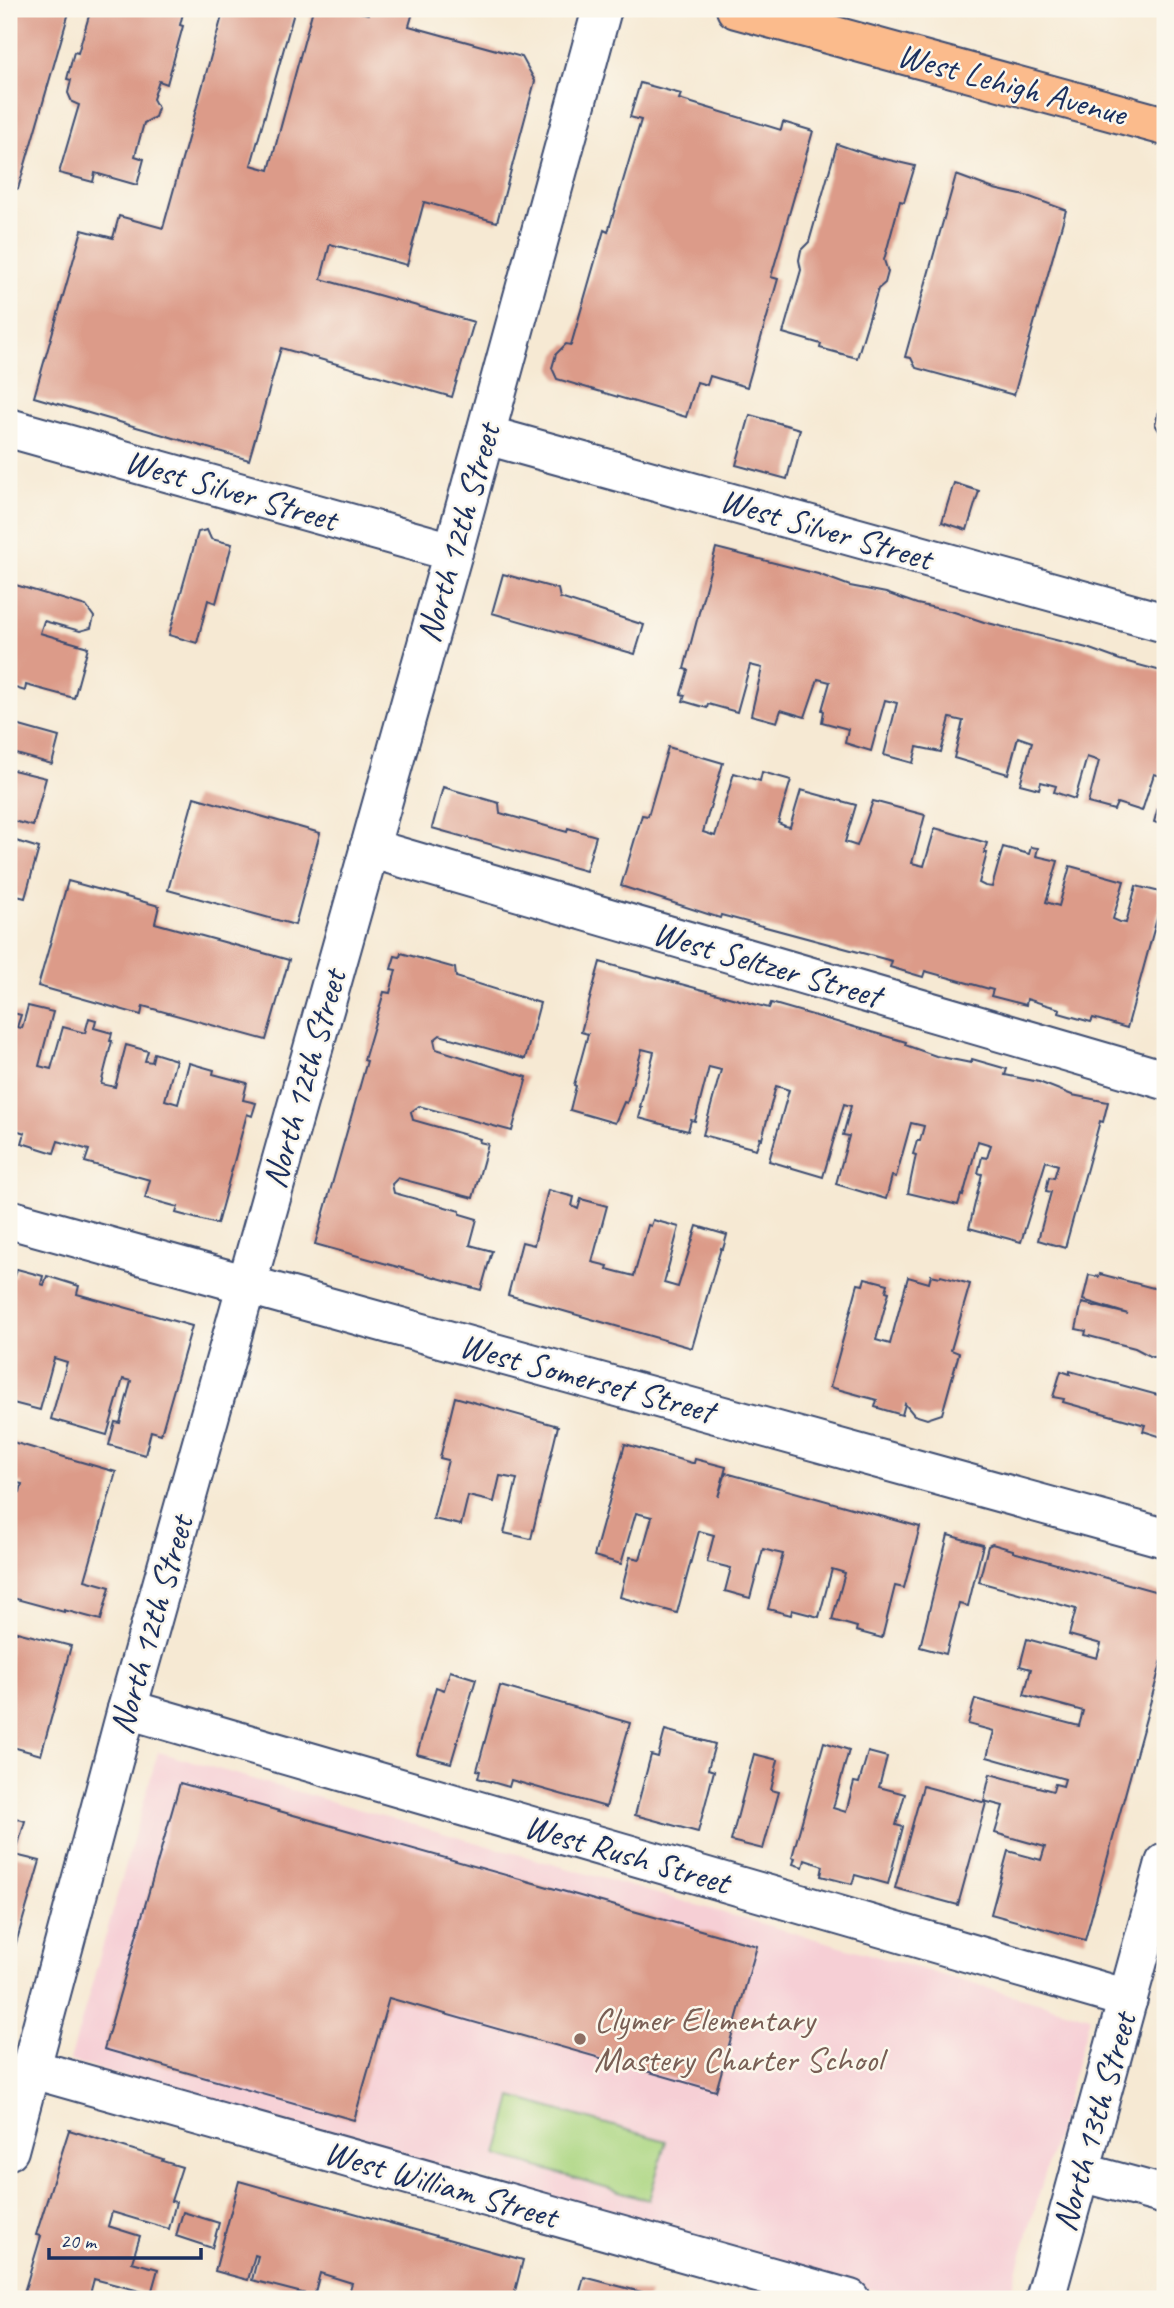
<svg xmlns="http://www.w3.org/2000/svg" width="1174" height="2308" viewBox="0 0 1174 2308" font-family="Caveat,sans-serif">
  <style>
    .built { fill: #f6cfd5 }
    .green { fill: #aad580; stroke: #62826f; stroke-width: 2 }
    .building { fill: #dc9b89 }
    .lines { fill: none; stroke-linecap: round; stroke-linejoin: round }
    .minor-casing { stroke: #3c4b70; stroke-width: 42 }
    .major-casing { stroke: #3c4b70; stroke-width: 42 }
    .minor { stroke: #fff; stroke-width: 38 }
    .major { stroke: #fbbb8c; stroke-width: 38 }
    .education-dot { fill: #8d6e63; stroke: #fbf7ec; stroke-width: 2.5 }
    .labels { text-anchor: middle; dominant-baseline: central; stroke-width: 5; stroke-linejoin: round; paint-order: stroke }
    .street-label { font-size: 35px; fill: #1b2f5e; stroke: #fbf7ec }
    .education-label { font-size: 35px; fill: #785e54; stroke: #fbf7ec; text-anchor: start }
  </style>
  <rect width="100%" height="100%" fill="#fbf7ec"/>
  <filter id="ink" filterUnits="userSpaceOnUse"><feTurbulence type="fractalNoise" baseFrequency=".0143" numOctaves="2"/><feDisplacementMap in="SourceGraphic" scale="14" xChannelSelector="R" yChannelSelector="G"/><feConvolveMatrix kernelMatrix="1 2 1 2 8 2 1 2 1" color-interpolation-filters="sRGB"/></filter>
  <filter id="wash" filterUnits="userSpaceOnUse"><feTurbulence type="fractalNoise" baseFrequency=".00686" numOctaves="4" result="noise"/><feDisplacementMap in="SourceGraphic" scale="28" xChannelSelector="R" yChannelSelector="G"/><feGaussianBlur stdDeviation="1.57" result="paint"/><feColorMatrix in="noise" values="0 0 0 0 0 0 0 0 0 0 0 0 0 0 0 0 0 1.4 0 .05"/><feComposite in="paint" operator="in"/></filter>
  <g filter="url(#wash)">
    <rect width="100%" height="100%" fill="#f6e9d3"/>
    <polygon class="built" points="158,1752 1090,2017 1009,2299 906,2299 70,2061"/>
    <polygon class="green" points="512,2097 666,2141 649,2200 497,2155"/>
    <g id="blocks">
      <g class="building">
        <polygon points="9,9 70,9 18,189 9,187"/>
        <polygon points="91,9 184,9 180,25 183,26 167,84 159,81 153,99 158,108 155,117 144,123 135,156 144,159 137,185 95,173 93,182 59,173 79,105 72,102 68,93 71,80 67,79 74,52 78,53"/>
        <polygon points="224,9 295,9 251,165 269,170 313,9 348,9 368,14 370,9 414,9 409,26 522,57 535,81 497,222 424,202 407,265 330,244 321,279 474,322 452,397 281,348 249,460 34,397 82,230 113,238 119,216 163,228"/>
        <polygon points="640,83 681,94 679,99 781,130 783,122 813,131 771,277 778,279 747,387 710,376 707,385 697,382 686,417 557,379 552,368 556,354 566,344 571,345 604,230 608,232 641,120 630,117"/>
        <polygon points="837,144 872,156 915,166 904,202 900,201 884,260 888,272 885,283 878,289 857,358 820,348 821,344 783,333 801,270 799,260 801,250 809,242"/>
        <polygon points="956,175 994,189 1030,197 1066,210 1014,395 916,368 911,358 905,357"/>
        <polygon points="1165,391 1165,437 1162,436 1155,424"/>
        <polygon points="750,415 800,429 787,479 736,465"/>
        <polygon points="954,483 979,491 967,530 942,522"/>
        <polygon points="207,530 211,539 232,544 216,603 208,600 197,643 169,635 198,532"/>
        <polygon points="716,548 818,574 850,586 886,593 917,604 954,612 984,622 1087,648 1120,660 1165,672 1165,777 1154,774 1142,811 1117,803 1114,810 1088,803 1099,761 1087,757 1075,799 1054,792 1056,786 1041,782 1039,789 1020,784 1032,742 1018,737 1008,774 954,758 963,721 950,718 941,752 917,747 913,763 884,755 897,703 885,700 871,751 845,743 848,729 822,722 824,711 822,710 830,682 818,679 805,717 781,710 777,722 751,715 762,668 750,665 737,712 708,704 707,708 683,701 685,695 681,694 688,670 684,669"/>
        <polygon points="503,574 558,589 560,598 644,625 635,654 492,613"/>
        <polygon points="9,583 86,606 94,617 91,628 80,631 44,621 40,633 88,647 74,698 26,685 25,691 9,686"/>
        <polygon points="9,723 59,737 52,764 9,752"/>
        <polygon points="668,747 723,763 703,832 715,836 734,773 760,781 762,772 791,780 778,823 785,826 790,827 801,790 856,805 845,842 857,846 873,801 925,815 912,863 924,866 935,828 987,843 984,853 987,853 979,883 985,886 992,887 1003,847 1029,854 1031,847 1038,848 1036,856 1058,861 1046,902 1059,906 1070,866 1124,881 1113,919 1120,922 1126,923 1136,886 1164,893 1127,1028 1093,1018 1091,1022 1059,1013 1060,1009 1027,999 1026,1005 991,996 993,990 925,971 923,977 890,967 892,961 721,915 720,918 621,886 642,815 648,816"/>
        <polygon points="9,769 46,778 33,826 9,820"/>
        <polygon points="1164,786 1165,817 1162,825 1154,822"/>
        <polygon points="443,787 499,803 500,813 567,832 568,828 596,836 586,871 432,828"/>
        <polygon points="194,797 320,833 295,925 168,890"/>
        <polygon points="16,841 39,848 25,898 9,894 9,844 15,846"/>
        <polygon points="68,881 159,906 155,923 289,960 266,1040 143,1006 141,1015 38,986"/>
        <polygon points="401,953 455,968 456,977 540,1003 525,1059 440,1035 434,1040 436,1049 527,1077 512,1131 419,1106 411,1112 413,1120 480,1139 479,1142 488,1144 473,1198 398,1178 392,1184 394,1193 460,1211 460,1214 477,1219 470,1245 492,1251 481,1290 315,1244 367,1061 364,1060 384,992 390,993 396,970 391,969 395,956 400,957"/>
        <polygon points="600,962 769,1008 771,1003 906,1042 905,1045 936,1056 971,1063 972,1059 1007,1069 1005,1075 1039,1082 1072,1095 1108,1102 1103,1122 1100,1121 1065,1248 1038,1240 1051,1192 1046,1191 1049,1177 1054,1178 1058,1165 1046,1161 1021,1242 969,1228 982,1174 978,1173 982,1157 987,1158 991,1145 978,1141 963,1196 961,1195 958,1205 908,1193 916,1155 913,1154 917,1141 920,1141 924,1126 911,1123 896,1177 892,1176 886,1199 836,1184 849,1136 843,1135 851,1106 844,1104 823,1177 769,1161 789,1090 783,1088 776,1086 762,1139 760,1138 756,1149 703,1135 721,1070 709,1067 695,1121 691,1120 688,1131 639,1118 642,1107 640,1107 654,1052 642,1049 627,1103 624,1102 615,1123 570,1110 576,1086 574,1085 588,1034 581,1032"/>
        <polygon points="28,1006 53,1012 39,1066 51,1069 63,1027 85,1033 89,1018 96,1020 94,1028 112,1033 110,1041 112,1041 101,1084 115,1087 126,1045 148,1051 145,1061 152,1062 154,1053 176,1060 165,1100 178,1104 189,1063 214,1070 213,1074 247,1083 243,1100 256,1103 252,1116 247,1114 217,1224 176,1213 178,1207 145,1198 150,1180 85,1162 89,1150 58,1141 54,1153 22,1143 25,1133 9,1128 9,1012 21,1015 17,1027 22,1028"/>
        <polygon points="548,1190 574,1197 572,1206 578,1209 581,1199 607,1206 592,1262 608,1266 607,1269 634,1276 648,1225 651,1226 653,1220 679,1227 664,1283 678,1287 697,1226 727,1235 723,1249 721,1248 692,1348 508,1295 522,1242 534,1245"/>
        <polygon points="17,1269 43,1276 41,1284 44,1285 47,1276 79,1286 77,1294 192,1326 161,1434 151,1431 145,1455 109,1445 115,1422 120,1423 131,1381 123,1379 107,1435 51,1419 67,1362 54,1358 40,1410 9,1402 9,1275 15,1276"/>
        <polygon points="1100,1274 1165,1291 1165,1356 1152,1357 1135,1348 1085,1335 1086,1331 1076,1329 1082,1303 1128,1314 1083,1300 1089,1275 1099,1277"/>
        <polygon points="931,1275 940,1277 941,1276 970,1284 951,1350 959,1353 942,1414 927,1419 914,1415 905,1404 902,1415 875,1407 877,1400 830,1387 858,1284 863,1285 865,1278 888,1284 886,1291 889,1292 876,1340 890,1344 908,1277 929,1283"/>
        <polygon points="1061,1371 1070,1374 1070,1371 1165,1397 1165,1438 1143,1431 1145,1425 1063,1402 1064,1399 1053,1397"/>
        <polygon points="455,1397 558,1426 531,1539 504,1533 517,1479 500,1476 494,1502 468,1496 461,1525 433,1519 448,1460 440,1458"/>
        <polygon points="9,1441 116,1472 85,1580 110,1587 101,1620 64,1610 64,1612 9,1597 9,1489 20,1492 22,1484 9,1481"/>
        <polygon points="625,1444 692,1463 694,1463 695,1459 726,1467 718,1497 726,1473 920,1527 904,1588 895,1586 882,1638 856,1631 857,1627 832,1620 845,1573 832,1569 819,1617 792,1610 791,1615 768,1609 783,1554 774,1552 763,1549 750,1598 725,1591 731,1568 707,1562 714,1535 699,1531 677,1613 620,1597 630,1557 640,1559 652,1517 636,1513 621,1564 594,1556"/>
        <polygon points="948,1535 983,1545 968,1606 959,1604 946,1654 920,1647"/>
        <polygon points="992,1544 1013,1550 1013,1552 1165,1594 1165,1649 1085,1940 991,1914 1008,1851 1041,1860 1045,1847 995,1833 1003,1806 984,1801 990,1774 1053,1791 1055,1784 1063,1786 1065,1779 987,1757 994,1731 968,1724 975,1699 1079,1726 1083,1711 1024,1695 1031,1669 1020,1666 1027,1639 1097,1658 1101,1644 1069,1635 1076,1609 979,1582 988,1546"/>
        <polygon points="9,1630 71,1646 41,1755 9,1746"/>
        <polygon points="450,1671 476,1679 451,1763 417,1754 436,1687 444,1690"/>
        <polygon points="500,1686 630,1723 606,1807 511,1780 509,1787 478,1778 480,1771 477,1770"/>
        <polygon points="665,1730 715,1744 708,1769 714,1771 698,1832 635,1815 651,1755 658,1757"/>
        <polygon points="824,1742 849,1750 833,1808 846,1812 854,1782 859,1783 868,1752 887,1757 879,1787 905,1794 896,1825 903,1827 888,1884 855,1875 852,1884 821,1876 823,1866 805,1860 803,1867 793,1864 795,1858 792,1857"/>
        <polygon points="754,1754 778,1760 771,1790 779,1792 763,1849 731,1841"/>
        <polygon points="180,1783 757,1946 716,2091 389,1998 354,2120 104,2049"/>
        <polygon points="923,1786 986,1803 958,1905 895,1888"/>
        <polygon points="9,1816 25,1821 15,1855 40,1861 9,1967"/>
        <polygon points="69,2130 163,2159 162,2161 182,2167 171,2201 176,2202 169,2229 112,2212 108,2226 140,2236 132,2262 158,2269 151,2294 94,2279 90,2294 105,2299 22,2299 41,2236 36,2235"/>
        <polygon points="239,2181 523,2260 513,2299 347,2299 352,2283 320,2273 314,2296 252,2280 258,2256 255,2255 248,2280 215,2271"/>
        <polygon points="183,2212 219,2223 212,2248 176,2236"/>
        <polygon points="584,2277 649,2294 647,2299 578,2299"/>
      </g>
    </g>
  </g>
  <g filter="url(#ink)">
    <use href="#blocks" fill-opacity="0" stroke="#3c4b70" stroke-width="2"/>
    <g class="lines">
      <g class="minor-casing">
        <g id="minor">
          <polyline points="9,428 453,552"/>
          <polyline points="486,435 1165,623"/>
          <polyline points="369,848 1165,1080"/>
          <polyline points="9,1219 1165,1538"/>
          <polyline points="127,1709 1128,1999"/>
          <polyline points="32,2069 850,2299"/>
          <polyline points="9,2150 127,1709 453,552 602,9"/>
          <polyline points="1080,2172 1165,2195"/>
          <polyline points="1045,2299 1165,1863"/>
        </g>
      </g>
      <g class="major-casing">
        <polyline id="major" points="736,9 1165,126"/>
      </g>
      <use href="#minor" class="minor"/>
      <use href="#major" class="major"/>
    </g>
  </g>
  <circle class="education-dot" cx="580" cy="2039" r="7"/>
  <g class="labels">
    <g class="street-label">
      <text transform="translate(1012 84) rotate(15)">West Lehigh Avenue</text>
      <text transform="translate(231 490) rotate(16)">West Silver Street</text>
      <text transform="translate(826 529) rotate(16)">West Silver Street</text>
      <text transform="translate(458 533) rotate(-74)">North 12th Street</text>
      <text transform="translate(767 964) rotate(16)">West Seltzer Street</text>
      <text transform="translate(304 1079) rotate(-74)">North 12th Street</text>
      <text transform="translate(587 1378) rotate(15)">West Somerset Street</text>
      <text transform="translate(151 1625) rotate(-74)">North 12th Street</text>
      <text transform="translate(627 1854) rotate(16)">West Rush Street</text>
      <text transform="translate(1094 2122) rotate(-74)">North 13th Street</text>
      <text transform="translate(441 2184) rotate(16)">West William Street</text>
    </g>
    <g class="education-label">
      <text x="594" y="2019">Clymer Elementary<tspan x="594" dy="40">Mastery Charter School</tspan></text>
    </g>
  </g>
  <rect width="1174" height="2308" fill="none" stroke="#fbf7ec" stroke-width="35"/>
  <path d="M49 2248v10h152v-10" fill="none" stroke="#1b2f5e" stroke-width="3.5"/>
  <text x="60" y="2248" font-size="21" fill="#1b2f5e" stroke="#fbf7ec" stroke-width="5" paint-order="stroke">20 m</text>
</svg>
